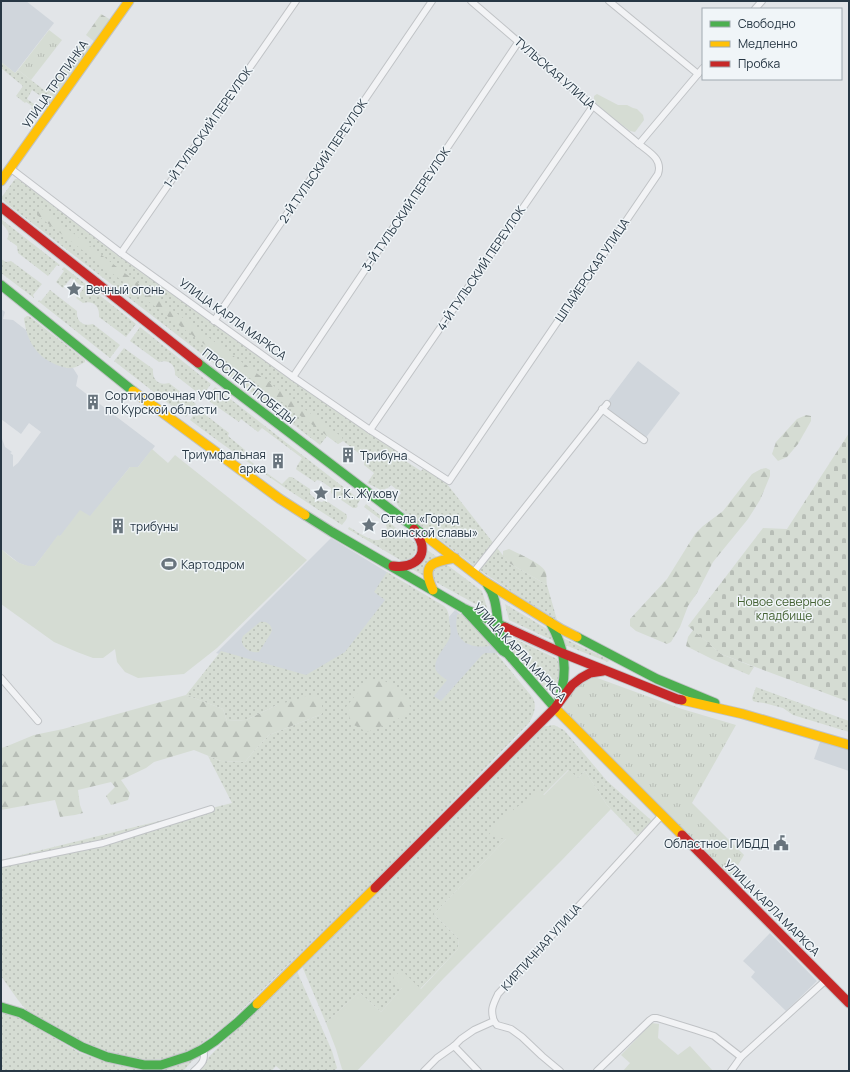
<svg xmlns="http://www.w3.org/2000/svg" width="850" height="1072" viewBox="0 0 850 1072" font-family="Manrope,sans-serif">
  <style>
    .built { fill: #d0d6dc }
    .grass { fill: url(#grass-dots) }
    .forest { fill: url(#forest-firs) }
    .cemetery { fill: url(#cemetery-stones) }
    .park { fill: url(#park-tufts) }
    .garden { fill: #d5dcd3 }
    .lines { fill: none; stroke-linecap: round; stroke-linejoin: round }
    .street-casing { stroke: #c0c3c6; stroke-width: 8 }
    .fast-casing { stroke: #c0c3c6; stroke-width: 11 }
    .slow-casing { stroke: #c0c3c6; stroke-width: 11 }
    .jam-casing { stroke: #c0c3c6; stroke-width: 11 }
    .street { stroke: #f2f3f5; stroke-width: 6 }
    .fast { stroke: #4caf50; stroke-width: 9 }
    .slow { stroke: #ffc107; stroke-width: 9 }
    .jam { stroke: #c62828; stroke-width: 9 }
    .labels { text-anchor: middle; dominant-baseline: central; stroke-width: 3; stroke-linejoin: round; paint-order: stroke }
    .street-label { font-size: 12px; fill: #273744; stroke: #f0f5f8 }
    .poi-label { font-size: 12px; fill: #273744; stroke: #f0f5f8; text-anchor: start }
    .park-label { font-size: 12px; fill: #446133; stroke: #f0f5f8 }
  </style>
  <defs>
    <pattern id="grass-dots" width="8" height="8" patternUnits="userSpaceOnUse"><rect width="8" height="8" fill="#d5dcd3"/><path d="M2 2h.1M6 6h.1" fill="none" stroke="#b7bdb6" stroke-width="1.8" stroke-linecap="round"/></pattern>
    <pattern id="forest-firs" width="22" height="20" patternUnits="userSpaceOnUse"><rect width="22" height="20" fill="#d5dcd3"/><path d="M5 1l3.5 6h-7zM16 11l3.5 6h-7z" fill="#b7bdb6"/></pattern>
    <pattern id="cemetery-stones" width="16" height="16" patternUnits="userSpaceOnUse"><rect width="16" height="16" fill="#d5dcd3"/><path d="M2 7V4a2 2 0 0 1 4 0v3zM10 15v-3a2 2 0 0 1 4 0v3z" fill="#b7bdb6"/></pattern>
    <pattern id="park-tufts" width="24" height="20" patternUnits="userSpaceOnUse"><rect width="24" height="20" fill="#d5dcd3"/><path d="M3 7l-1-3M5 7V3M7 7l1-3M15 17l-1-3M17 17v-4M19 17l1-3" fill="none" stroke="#b7bdb6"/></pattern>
  </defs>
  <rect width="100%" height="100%" fill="#e2e5e8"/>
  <g class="built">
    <polygon points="1,1 26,1 54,23 15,73 1,62"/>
    <polygon points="1,309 5,312 3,319 13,320 26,330 31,341 67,368 73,368 78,376 76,386 155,446 138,467 130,467 90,517 60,536 58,536 35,566 27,566 19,563 1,549 1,436 5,447 12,452 10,453 13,455 13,467 18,463 41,432 29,423 21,434 1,419"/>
    <polygon points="638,361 680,393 644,440 602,409"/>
    <polygon points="331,538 390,574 379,592 389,598 348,653 306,678 216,653"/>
    <polygon points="455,610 477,627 500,650 444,709 402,671"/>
    <polygon points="821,739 849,747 849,771 814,759"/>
    <polygon points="770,933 817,981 786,1011 751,977 755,972 743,961"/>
  </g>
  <g class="grass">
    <polygon points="83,41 87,44 45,99 32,90 27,99 37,106 34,111 31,109 32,106 26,102 25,103 16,96 23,86 1,68 1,62 15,73 18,70 44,90"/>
    <path d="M 15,179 L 18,179 L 180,300 L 408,457 L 407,462 L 421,471 L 424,468 L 447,484 L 509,563 L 547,585 L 557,620 L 529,603 L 481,571 L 406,514 C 398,506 393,504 401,493 L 391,485 L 388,488 L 381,490 L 367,483 L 374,473 L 364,465 L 365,458 L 343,441 L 338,444 L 327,436 L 320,445 L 6,203 L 1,198 Z"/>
    <path d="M 1,219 L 60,265 L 59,266 L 57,265 L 48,276 L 18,253 L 17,246 L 7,239 C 11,232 6,228 1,223 Z"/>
    <polygon points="1,259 6,262 11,261 42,284 33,295 34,297 34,298 1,273"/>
    <path d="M 64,267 L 136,324 L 126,337 L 99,317 C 100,306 93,300 83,303 L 76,298 L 84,288 L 71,278 L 63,288 L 56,282 L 64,271 L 62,269 Z"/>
    <path d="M 50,290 L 77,311 C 76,321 83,327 93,324 L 120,345 L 110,358 L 38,301 L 39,300 L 41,301 Z"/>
    <path d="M 27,316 L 29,316 L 85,360 L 85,362 C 80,365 74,369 68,368 C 58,367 42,359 36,350 C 29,342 25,329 24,318 Z"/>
    <path d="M 140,327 L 211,384 L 202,396 L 175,375 C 176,365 169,359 159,362 L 130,341 Z"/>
    <path d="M 124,348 L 153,369 C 152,380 159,386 169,383 L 196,404 L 186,417 L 114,361 Z"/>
    <polygon points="215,387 360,500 357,505 358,506 356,508 353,508 331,493 331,488 321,481 317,480 315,482 297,470 296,469 297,466 302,458 262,428 258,432 241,419 239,422 206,399"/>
    <path d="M 198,409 L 229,433 L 228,436 L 245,450 L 242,455 L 282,484 L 289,477 L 292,477 L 310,489 L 310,494 L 318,501 L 322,502 L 325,500 L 346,514 C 349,518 345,521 342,525 C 290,492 239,457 190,420 Z"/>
    <path d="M 366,504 L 415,543 C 417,548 416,554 411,558 L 402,561 L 348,529 L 349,527 C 358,532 379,549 386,534 C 388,530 387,526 384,522 L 364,507 Z"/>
    <path d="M 426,549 L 437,557 C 425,560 426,566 424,576 L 412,569 Z"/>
    <path d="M 446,564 L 482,591 L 488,611 L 432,580 C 433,567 434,568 446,564 Z"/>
    <path d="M 387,572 L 444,606 C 448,610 449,614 449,620 C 450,626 452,633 449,639 C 446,647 430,662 437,672 C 439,675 443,677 447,680 L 434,696 L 441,701 L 482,655 L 485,653 L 496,653 L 533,698 C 537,707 534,714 529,723 L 382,874 L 226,1025 L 209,1038 L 193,1049 L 178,1055 L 163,1059 L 147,1060 L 130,1058 L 109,1052 L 83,1043 L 27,1011 L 18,1000 L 1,976 L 1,860 L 232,803 L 208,756 L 221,761 L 245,762 L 253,752 L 269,735 L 322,714 L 277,705 L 246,720 L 227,721 L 223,709 L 186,695 L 221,651 L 306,675 L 345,652 L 385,600 L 374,592 Z"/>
    <polygon points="505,604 547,629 550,632 554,641 509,620"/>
    <path d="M 459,614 L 461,614 L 472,624 L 491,644 L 489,646 C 466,649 453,639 457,615 Z"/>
    <path d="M 260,622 C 266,621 271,624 272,630 L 271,633 L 259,652 C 249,654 238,645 243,636 Z"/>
    <path d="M 508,637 L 513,638 L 557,659 C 561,665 560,673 559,680 C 555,717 515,653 508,645 L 506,638 Z"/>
    <polygon points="563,638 609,660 608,662 565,645"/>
    <polygon points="756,687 849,721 849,732 793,715 783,708 764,703 756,702 753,701 752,698"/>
    <polygon points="554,725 564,730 607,781 652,821 637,836 607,805 585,771 578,778 568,770 543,795 506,839 434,914 459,939 458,949 420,989 402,988 381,1012 359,992 326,1023 302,966 539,727"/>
    <polygon points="296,969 332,1051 337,1068 334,1071 282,1071 276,1066 271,1071 195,1071"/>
    <polygon points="1,1011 22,1019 80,1053 120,1066 144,1070 167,1068 197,1056 183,1071 1,1071"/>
  </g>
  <g class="forest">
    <polygon points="101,14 111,20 95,42 86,35"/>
    <polygon points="87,44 94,49 49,109 42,104"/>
    <polygon points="42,209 188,322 342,437 343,441 338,444 184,329 37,215 37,210"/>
    <polygon points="806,415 811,416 811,421 798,444 787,457 778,461 772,454 776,442 797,419"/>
    <polygon points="766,468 770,470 770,476 760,500 748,519 713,562 697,593 688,606 680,627 671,642 667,644 636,631 630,626 630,619 667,579 695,534 703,526 723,511 752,474 761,469"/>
    <path d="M 509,549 C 517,553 544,564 546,573 C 547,577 546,581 547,585 L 509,563 L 503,556 L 503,551 Z"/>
    <polygon points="693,630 721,654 754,667 749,675 712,659 686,646 688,637"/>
    <polygon points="381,679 399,689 410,706 409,709 406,715 387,724 367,732 352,724 346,707 368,680"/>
    <polygon points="186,695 223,709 227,721 246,720 277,705 308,696 318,696 322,702 322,714 269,735 253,752 245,762 221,761 194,750 154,762 146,768 121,780 130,793 128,800 111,805 106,796 115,787 111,782 78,790 80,805 83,813 75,815 60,817 55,800 1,810 1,748 5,747 34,735 63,729"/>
  </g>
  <polygon class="cemetery" points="849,433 849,702 721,654 688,626 763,528 787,529"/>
  <g class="park">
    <polygon points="49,30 62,40 31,80 18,70"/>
    <path d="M 592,676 L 682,709 L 736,725 L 692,803 L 744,855 L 731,877 L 619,772 L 567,715 C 566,713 564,712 564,710 C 561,698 583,681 592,676 Z"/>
  </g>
  <g class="garden">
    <polygon points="597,94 618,105 627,105 633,108 637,109 643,115 644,120 635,132 630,131 596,105 594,99 594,96"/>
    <path d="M 152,449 L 168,463 L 175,455 L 307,560 L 217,648 L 184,674 L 138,678 L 125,672 L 117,662 L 115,649 L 103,658 L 93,658 L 77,652 L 54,642 L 1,604 L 1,549 C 12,558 20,567 35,566 L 58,535 L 60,536 L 80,510 L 90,516 L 130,467 L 138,467 Z"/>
    <polygon points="569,770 578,778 585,771 607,805 611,809 561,861 443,979 357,1071 344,1071 342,1069 336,1049 326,1023 359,992 381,1012 402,988 393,978 401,970 421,989 458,949 459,939 434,914 506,839 488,836 500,820 538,791 544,795"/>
    <polygon points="652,1023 659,1024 658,1038 678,1055 690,1046 713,1071 623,1071 630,1063 621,1055"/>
  </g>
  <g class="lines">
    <g class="street-casing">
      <g id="street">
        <polyline points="471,1 593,106 639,144"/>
        <polyline points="609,1 698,74"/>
        <polyline points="755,9 762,1"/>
        <path d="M 10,168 L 121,253 L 293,377 L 370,430 L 449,481 L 658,174 C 663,159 649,152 639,144 L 703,68"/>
        <polyline points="121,253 296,1"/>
        <polyline points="214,321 432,1"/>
        <polyline points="293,377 519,41"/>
        <polyline points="602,409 644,440"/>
        <polyline points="370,430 593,106"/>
        <polyline points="473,573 607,404"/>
        <polyline points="1,678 38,721"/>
        <polyline points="1,864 103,843 211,809"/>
        <polyline points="494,1021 497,1025 511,1029 522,1037 542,1056 560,1071"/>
        <polyline points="454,1046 478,1071"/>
        <path d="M 194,1071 C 202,1064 206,1060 203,1049"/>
        <path d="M 424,1071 L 437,1058 L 454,1046 L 461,1039 L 474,1030 L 494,1021 C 490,1009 493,1005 498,994 L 662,815"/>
        <polyline points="597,1071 650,1020 653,1018 657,1018 696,1030 714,1036 741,1057"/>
        <polyline points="731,1071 741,1057 826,980"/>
      </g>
    </g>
    <g class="fast-casing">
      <g id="fast">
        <polyline points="1,285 133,391"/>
        <polyline points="198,363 428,538"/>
        <polyline points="305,515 332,532 463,608 505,627"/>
        <path d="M 487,584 C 498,599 496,616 500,634 C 502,640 505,646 507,652"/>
        <polyline points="466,611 503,651 508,654 555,708"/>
        <path d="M 550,622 C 564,647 569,670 559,698"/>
        <polyline points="577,637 657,679 715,703"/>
        <polyline points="1,1007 21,1013 82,1047 107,1057 144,1065 161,1065 189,1056 203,1049 215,1041 238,1022 257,1004"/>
      </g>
    </g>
    <g class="slow-casing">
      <g id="slow">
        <polyline points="1,181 129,1"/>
        <polyline points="133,391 280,499 305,515"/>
        <polyline points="428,538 484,581 561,629 577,637"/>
        <path d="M 433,590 C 421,565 431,562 455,558"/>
        <polyline points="682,700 743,714 849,745"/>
        <polyline points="555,708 682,835"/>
        <polyline points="257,1004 375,888"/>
      </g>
    </g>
    <g class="jam-casing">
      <g id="jam">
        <polyline points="1,207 198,363"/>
        <path d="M 393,566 C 406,568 424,563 422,546 C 421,540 417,534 414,529"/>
        <polyline points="505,627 562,653 677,699 682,700"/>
        <polyline points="682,835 849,1003"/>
        <polyline points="375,888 555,708 572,685 581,678 590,673 603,671"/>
      </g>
    </g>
    <use href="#street" class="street"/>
    <use href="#fast" class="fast"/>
    <use href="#slow" class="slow"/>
    <use href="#jam" class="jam"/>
  </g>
  <defs>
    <g id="sight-bare" transform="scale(1.2)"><path d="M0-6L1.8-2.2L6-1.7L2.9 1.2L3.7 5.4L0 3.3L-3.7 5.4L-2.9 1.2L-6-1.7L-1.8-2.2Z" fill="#68747d" stroke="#f0f5f8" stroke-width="2.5" paint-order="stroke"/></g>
    <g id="building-bare" transform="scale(1.2)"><path d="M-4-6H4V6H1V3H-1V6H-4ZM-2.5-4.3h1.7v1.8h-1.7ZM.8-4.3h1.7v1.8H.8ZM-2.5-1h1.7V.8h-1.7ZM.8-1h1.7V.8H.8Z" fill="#68747d" stroke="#f0f5f8" stroke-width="2.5" paint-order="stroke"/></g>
    <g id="stadium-bare" transform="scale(1.2)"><path d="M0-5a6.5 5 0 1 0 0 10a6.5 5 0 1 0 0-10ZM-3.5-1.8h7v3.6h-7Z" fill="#68747d" stroke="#f0f5f8" stroke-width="2.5" paint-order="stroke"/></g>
    <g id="civic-bare" transform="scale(1.2)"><path d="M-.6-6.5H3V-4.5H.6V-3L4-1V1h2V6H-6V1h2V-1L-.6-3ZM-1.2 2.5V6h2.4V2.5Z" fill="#68747d" stroke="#f0f5f8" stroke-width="2.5" paint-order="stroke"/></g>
  </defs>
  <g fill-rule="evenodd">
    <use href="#sight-bare" x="74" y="289"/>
    <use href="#building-bare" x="93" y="402"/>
    <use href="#building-bare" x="348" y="455"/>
    <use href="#building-bare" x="278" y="461"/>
    <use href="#sight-bare" x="321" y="493"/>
    <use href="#sight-bare" x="369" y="525"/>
    <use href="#building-bare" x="118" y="526"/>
    <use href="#stadium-bare" x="169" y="564"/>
    <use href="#civic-bare" x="781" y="843"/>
  </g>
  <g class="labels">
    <g class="street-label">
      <text transform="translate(555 73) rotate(41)">ТУЛЬСКАЯ УЛИЦА</text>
      <text transform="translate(55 84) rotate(-55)">УЛИЦА ТРОПИНКА</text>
      <text transform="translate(208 127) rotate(-55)">1-Й ТУЛЬСКИЙ ПЕРЕУЛОК</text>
      <text transform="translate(323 161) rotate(-56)">2-Й ТУЛЬСКИЙ ПЕРЕУЛОК</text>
      <text transform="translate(406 209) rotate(-56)">3-Й ТУЛЬСКИЙ ПЕРЕУЛОК</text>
      <text transform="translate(481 268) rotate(-56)">4-Й ТУЛЬСКИЙ ПЕРЕУЛОК</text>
      <text transform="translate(592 270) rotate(-56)">ШПАЙЕРСКАЯ УЛИЦА</text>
      <text transform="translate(233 319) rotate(36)">УЛИЦА КАРЛА МАРКСА</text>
      <text transform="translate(249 386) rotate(38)">ПРОСПЕКТ ПОБЕДЫ</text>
      <text transform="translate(520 652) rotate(47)">УЛИЦА КАРЛА МАРКСА</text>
      <text transform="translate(772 908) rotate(45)">УЛИЦА КАРЛА МАРКСА</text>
      <text transform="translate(541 947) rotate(-48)">КИРПИЧНАЯ УЛИЦА</text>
    </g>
    <g class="poi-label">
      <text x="86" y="289">Вечный огонь</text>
      <text x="105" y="395">Сортировочная УФПС<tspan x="105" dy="14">по Курской области</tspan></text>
      <text x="266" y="454" text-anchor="end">Триумфальная<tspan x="266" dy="14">арка</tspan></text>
      <text x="360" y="455">Трибуна</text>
      <text x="333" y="493">Г. К. Жукову</text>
      <text x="381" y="518">Стела «Город<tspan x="381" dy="14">воинской славы»</tspan></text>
      <text x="130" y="526">трибуны</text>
      <text x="181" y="564">Картодром</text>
      <text x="769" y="843" text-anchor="end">Областное ГИБДД</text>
    </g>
    <g class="park-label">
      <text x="784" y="601">Новое северное<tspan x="784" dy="14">кладбище</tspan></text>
    </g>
  </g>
  <rect width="850" height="1072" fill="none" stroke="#273744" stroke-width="4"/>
  <rect x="702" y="8" width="140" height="72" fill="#f0f5f8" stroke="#a0a9b0"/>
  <rect x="710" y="21" width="20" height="6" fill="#4caf50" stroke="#a0a9b0"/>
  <text x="738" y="28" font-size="12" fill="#273744">Свободно</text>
  <rect x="710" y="41" width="20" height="6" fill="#ffc107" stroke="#a0a9b0"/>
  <text x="738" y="48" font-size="12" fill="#273744">Медленно</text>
  <rect x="710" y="61" width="20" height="6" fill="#c62828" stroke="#a0a9b0"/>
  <text x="738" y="68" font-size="12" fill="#273744">Пробка</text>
</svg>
